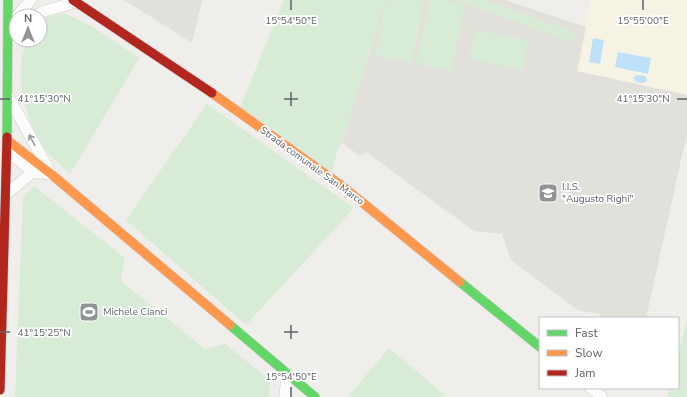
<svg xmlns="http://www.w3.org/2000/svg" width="687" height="397" viewBox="0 0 687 397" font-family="'Nunito Sans',sans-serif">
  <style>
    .commercial { fill: #f7f3e4 }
    .education { fill: #e2e0da }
    .green { fill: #d8ebd6 }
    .water { fill: #bfe0f9 }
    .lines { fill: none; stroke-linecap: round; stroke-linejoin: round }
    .street-casing { stroke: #cbcccc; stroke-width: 12 }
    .fast-casing { stroke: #cacacb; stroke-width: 10 }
    .slow-casing { stroke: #cacacb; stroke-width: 10 }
    .jam-casing { stroke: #cacacb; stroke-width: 10 }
    .street { stroke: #fdfcfc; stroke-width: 11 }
    .fast { stroke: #63d668; stroke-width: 9 }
    .slow { stroke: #ff974d; stroke-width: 9 }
    .jam { stroke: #b3261e; stroke-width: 9 }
    .oneway { stroke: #96999c }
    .ticks { fill: none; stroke: #5f6368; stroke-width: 1.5 }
    .labels { text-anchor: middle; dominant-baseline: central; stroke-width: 3.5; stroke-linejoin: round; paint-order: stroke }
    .street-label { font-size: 10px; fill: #5f6368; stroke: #fff }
    .poi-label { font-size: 10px; fill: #5f6368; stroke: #fff; text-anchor: start }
    .ticks-label { font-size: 10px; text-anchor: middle; fill: #5f6368; stroke: #fff; stroke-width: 3.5; stroke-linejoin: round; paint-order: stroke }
  </style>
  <rect width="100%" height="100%" fill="#efeeea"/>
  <polygon class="commercial" points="591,0 687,0 687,95 577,71"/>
  <g class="education">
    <polygon points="124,0 202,0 192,43 129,3"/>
    <polygon points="385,0 505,0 586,27 577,71 687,95 687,133 646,318 602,318 600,314 578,310 511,260 502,234 474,231 366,152 360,156 342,143"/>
  </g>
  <g class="green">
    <polygon points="284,0 385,0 342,143 338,148 332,172 240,107"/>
    <polygon points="386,0 424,0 412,63 375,55"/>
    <polygon points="429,0 443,0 465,4 452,71 416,64"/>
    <polygon points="457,0 486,0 576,33 573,43"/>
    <path d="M 64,13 L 91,26 L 139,58 L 70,174 C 62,166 48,155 42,145 C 25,117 12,71 28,40 L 40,40 L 40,23 L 48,17 Z"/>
    <polygon points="475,29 528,40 522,70 469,59"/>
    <polygon points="207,104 354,208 246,325 126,220"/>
    <polygon points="34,186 125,258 121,281 205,349 225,344 270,380 269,397 15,397 23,198"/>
    <polygon points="687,320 687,397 668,397 670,388 678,388 678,357"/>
    <polygon points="389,348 447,397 348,397"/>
  </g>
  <g class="water">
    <polygon points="593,38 604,40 600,64 589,62"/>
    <polygon points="618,52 651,58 648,74 615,67"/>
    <polygon points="637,75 645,76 647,79 647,81 642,83 636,82 633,77"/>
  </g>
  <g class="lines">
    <g class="street-casing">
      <g id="street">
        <polyline points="17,16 31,0"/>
        <polyline points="37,16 42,12 76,2"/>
        <polyline points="8,96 49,170"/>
        <polyline points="7,150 33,172 50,174"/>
        <polyline points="6,194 33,172"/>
        <polyline points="591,388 602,397"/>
        <polyline points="285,397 287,373"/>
      </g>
    </g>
    <g class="fast-casing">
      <g id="fast">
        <polyline points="7,137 8,0"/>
        <polyline points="460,282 540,347"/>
        <polyline points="230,325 315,397"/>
      </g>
    </g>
    <g class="slow-casing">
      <g id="slow">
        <polyline points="212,93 342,186 460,282"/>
        <polyline points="7,140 51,174 230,325"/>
      </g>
    </g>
    <g class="jam-casing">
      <g id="jam">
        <polyline points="73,0 212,93"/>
        <polyline points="0,390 7,137"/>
      </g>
    </g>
    <use href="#street" class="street"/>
    <use href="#fast" class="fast"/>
    <use href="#slow" class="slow"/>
    <use href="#jam" class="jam"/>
  </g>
  <defs><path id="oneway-shaft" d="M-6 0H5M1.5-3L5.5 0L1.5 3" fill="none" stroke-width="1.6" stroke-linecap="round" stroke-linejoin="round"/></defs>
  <use class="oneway" href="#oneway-shaft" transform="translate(32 140) rotate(-118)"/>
  <path class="ticks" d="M 291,0 L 291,10M 643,0 L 643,10M 291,92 L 291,106M 0,99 L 10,99M 284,99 L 298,99M 677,99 L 687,99M 291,325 L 291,339M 0,332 L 10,332M 284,332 L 298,332M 291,387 L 291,397"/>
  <defs>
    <g id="school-square" transform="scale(1)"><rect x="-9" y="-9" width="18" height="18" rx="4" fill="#919496" stroke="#fff"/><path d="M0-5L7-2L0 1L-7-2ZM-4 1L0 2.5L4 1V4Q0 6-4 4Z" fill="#fff"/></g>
    <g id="stadium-square" transform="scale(1)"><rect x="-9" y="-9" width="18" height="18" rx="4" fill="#919496" stroke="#fff"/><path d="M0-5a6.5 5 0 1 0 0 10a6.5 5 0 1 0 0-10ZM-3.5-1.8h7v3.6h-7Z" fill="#fff"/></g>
  </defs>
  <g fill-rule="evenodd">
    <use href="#school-square" x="548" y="193"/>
    <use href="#stadium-square" x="89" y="312"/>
  </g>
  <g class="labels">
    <g class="street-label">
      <text transform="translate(312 166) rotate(36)">Strada comunale San Marco</text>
    </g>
    <g class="poi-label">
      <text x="562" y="187">I.I.S.<tspan x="562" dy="12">"Augusto Righi"</tspan></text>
      <text x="103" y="312">Michele Cianci</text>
    </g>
  </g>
  <g class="ticks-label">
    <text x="291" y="24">15°54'50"E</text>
    <text x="643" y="24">15°55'00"E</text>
    <text x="44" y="102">41°15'30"N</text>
    <text x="643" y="102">41°15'30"N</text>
    <text x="44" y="336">41°15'25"N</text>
    <text x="291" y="380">15°54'50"E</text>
  </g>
  <rect x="539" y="317" width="140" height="72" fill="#ffffff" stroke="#bfc1c3"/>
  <rect x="547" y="330" width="20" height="6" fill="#63d668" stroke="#bfc1c3"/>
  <text x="575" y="337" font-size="12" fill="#5f6368">Fast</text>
  <rect x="547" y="350" width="20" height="6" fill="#ff974d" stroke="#bfc1c3"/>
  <text x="575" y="357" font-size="12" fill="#5f6368">Slow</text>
  <rect x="547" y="370" width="20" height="6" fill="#b3261e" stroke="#bfc1c3"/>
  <text x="575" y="377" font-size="12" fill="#5f6368">Jam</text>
  <g transform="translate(28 28)"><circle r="19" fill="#ffffff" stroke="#bfc1c3"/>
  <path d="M0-3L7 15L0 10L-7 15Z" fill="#919496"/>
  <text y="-6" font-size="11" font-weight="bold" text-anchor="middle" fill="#5f6368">N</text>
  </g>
</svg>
